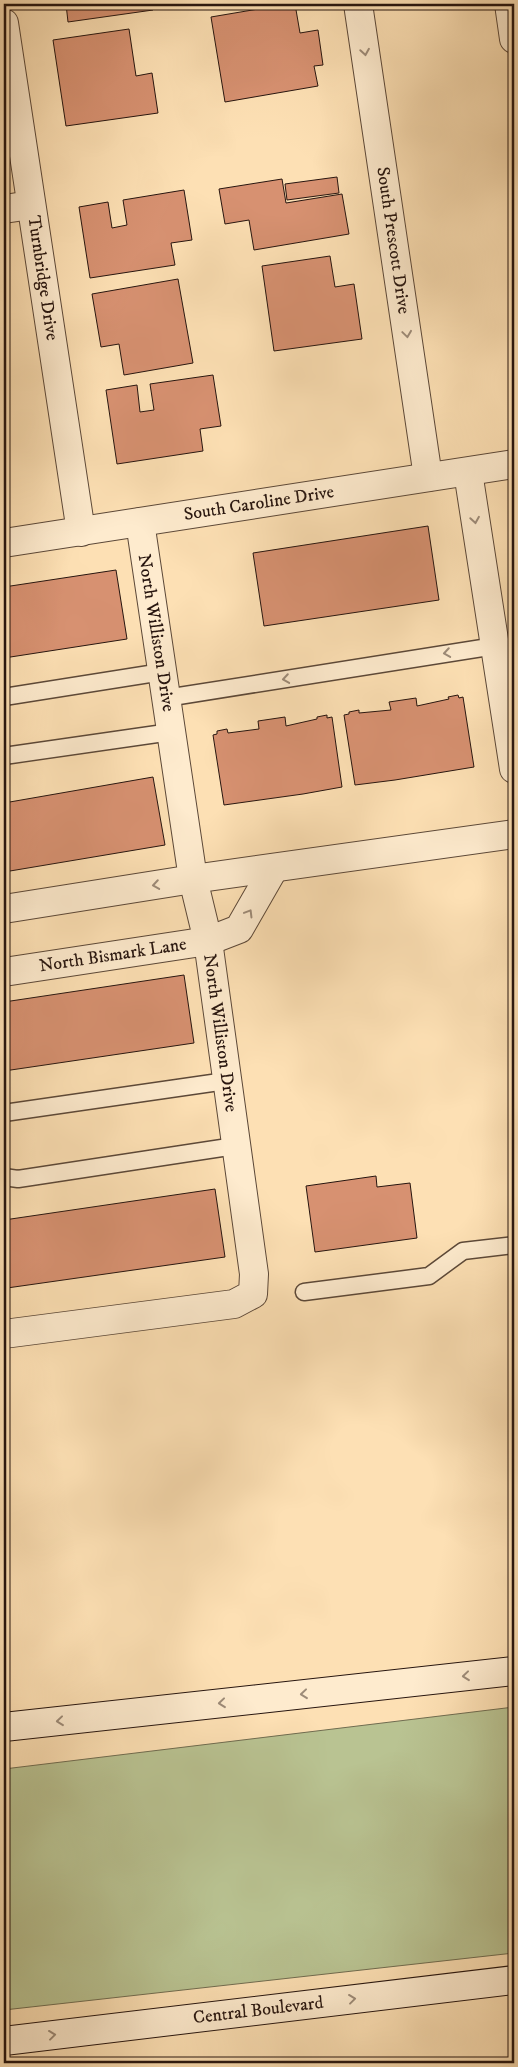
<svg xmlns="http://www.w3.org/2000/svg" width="518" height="2067" viewBox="0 0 518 2067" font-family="'IM FELL DW Pica',serif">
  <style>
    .green { fill: #b9c392; stroke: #706c50 }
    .building { fill: #d79171; stroke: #27150f }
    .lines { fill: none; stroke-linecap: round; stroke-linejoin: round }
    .lane-casing { stroke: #5c4838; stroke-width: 19 }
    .street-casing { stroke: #5c4838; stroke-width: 30 }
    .secondary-casing { stroke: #27150f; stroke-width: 30 }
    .lane { stroke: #feebce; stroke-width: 16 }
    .street { stroke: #feebce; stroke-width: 28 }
    .secondary { stroke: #feebce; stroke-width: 28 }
    .oneway { stroke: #9d8b78 }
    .labels { text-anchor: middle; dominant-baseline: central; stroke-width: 4.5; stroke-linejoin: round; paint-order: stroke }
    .street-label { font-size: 18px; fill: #27150f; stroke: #feebce }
  </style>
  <rect width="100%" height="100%" fill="#fde0b4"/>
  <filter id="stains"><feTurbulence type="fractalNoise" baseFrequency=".004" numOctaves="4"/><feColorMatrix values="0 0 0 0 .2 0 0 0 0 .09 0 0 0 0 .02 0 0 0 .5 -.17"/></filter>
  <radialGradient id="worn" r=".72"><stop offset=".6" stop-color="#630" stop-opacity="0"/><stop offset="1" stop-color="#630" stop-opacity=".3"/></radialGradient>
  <polygon class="green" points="514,1707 514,1953 4,2010 4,1769"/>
  <g class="building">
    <polygon points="66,4 152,4 153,10 68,22"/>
    <polygon points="288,4 295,4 300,33 318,30 323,65 314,66 318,86 225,102 211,17"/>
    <polygon points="129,29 136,76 152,73 158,113 66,126 53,40"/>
    <polygon points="337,177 339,193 287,200 285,184"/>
    <polygon points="282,179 286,203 342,194 349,234 254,250 249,220 225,224 219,189"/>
    <polygon points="184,190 192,240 171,243 175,265 90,278 79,207 108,202 112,228 127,225 123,200"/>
    <polygon points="330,256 335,287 354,284 362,339 274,351 262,266"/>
    <polygon points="178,279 193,363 124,375 119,344 101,347 92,294"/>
    <polygon points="213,375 221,426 200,429 203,451 117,464 106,390 137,385 140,412 154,410 150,384"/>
    <polygon points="428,526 439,600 264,626 253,553"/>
    <polygon points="116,570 127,639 4,658 4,587"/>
    <polygon points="458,695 459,698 463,697 474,767 395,780 355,785 344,715 349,714 349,712 359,710 359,713 391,710 389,702 416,698 417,706 449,699 448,697"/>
    <polygon points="327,715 327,718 332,717 342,787 303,794 224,805 213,735 217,734 217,731 227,729 228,733 259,729 258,721 285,717 286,726 317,719 317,717"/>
    <polygon points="153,777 165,845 4,872 4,803"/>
    <polygon points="184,975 194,1043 4,1071 4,1002"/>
    <polygon points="376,1176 377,1187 410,1183 417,1238 315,1252 306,1186"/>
    <polygon points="215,1189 225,1257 7,1288 4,1268 4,1220"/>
  </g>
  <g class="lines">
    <g class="lane-casing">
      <g id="lane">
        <polyline points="4,697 162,672"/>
        <polyline points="166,698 495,646"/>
        <polyline points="4,756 171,732"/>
        <polyline points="4,1113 226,1081"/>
        <polyline points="4,1177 18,1179 235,1146"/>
        <polyline points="304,1292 429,1276 463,1251 514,1245"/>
      </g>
    </g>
    <g class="street-casing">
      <g id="street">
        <path id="s1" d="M 358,4 L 428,477"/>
        <polyline points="509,4 514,39"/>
        <path id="s2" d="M 4,23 L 81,532"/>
        <polyline points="4,209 31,205"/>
        <polyline points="468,472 514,769"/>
        <path id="s3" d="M 4,543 L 514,464"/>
        <polyline points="4,909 193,879 514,834"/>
        <path id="s4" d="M 4,972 L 208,941 L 239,929 L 274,868"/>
        <polyline points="4,1334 234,1304 253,1294 254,1274 208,941 193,879 140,522"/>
      </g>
    </g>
    <g class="secondary-casing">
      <g id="secondary">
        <polyline points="4,1727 514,1671"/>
        <path id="s5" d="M 4,2041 L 514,1980"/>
      </g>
    </g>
    <use href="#lane" class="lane"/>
    <use href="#street" class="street"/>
    <use href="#secondary" class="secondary"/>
  </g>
  <defs><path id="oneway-chevron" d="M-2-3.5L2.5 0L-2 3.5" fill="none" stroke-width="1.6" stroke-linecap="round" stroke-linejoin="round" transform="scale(1.25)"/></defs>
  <g class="oneway">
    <use href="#oneway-chevron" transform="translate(365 52) rotate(81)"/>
    <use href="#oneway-chevron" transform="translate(407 334) rotate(82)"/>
    <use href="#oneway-chevron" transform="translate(475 520) rotate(81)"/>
    <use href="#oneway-chevron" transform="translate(447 653) rotate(171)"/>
    <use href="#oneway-chevron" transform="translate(286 679) rotate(171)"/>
    <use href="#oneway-chevron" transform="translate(156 885) rotate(171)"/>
    <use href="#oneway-chevron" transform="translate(249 913) rotate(-59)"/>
    <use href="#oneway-chevron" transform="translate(466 1676) rotate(174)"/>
    <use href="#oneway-chevron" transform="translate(304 1694) rotate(174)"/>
    <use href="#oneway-chevron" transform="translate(222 1703) rotate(174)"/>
    <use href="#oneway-chevron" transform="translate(60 1721) rotate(174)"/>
    <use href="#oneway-chevron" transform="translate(352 1999) rotate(-7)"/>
    <use href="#oneway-chevron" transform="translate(52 2035) rotate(-7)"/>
  </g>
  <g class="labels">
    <g class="street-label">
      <text stroke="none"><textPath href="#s1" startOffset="239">South Prescott Drive</textPath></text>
      <text stroke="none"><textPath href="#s2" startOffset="258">Turnbridge Drive</textPath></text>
      <text stroke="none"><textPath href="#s3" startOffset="258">South Caroline Drive</textPath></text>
      <text transform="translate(156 633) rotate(81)">North Williston Drive</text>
      <text stroke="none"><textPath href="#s4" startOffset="110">North Bismark Lane</textPath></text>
      <text transform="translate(220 1033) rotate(82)">North Williston Drive</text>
      <text stroke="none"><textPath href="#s5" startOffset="256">Central Boulevard</textPath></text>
    </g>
  </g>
  <rect width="518" height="2067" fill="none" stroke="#fde0b4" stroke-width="20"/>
  <rect x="5" y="5" width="508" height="2057" fill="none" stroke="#27150f" stroke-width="2.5"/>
  <rect x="10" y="10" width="498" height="2047" fill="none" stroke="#27150f"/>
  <rect width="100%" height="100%" filter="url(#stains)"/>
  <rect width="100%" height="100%" fill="url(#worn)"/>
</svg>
